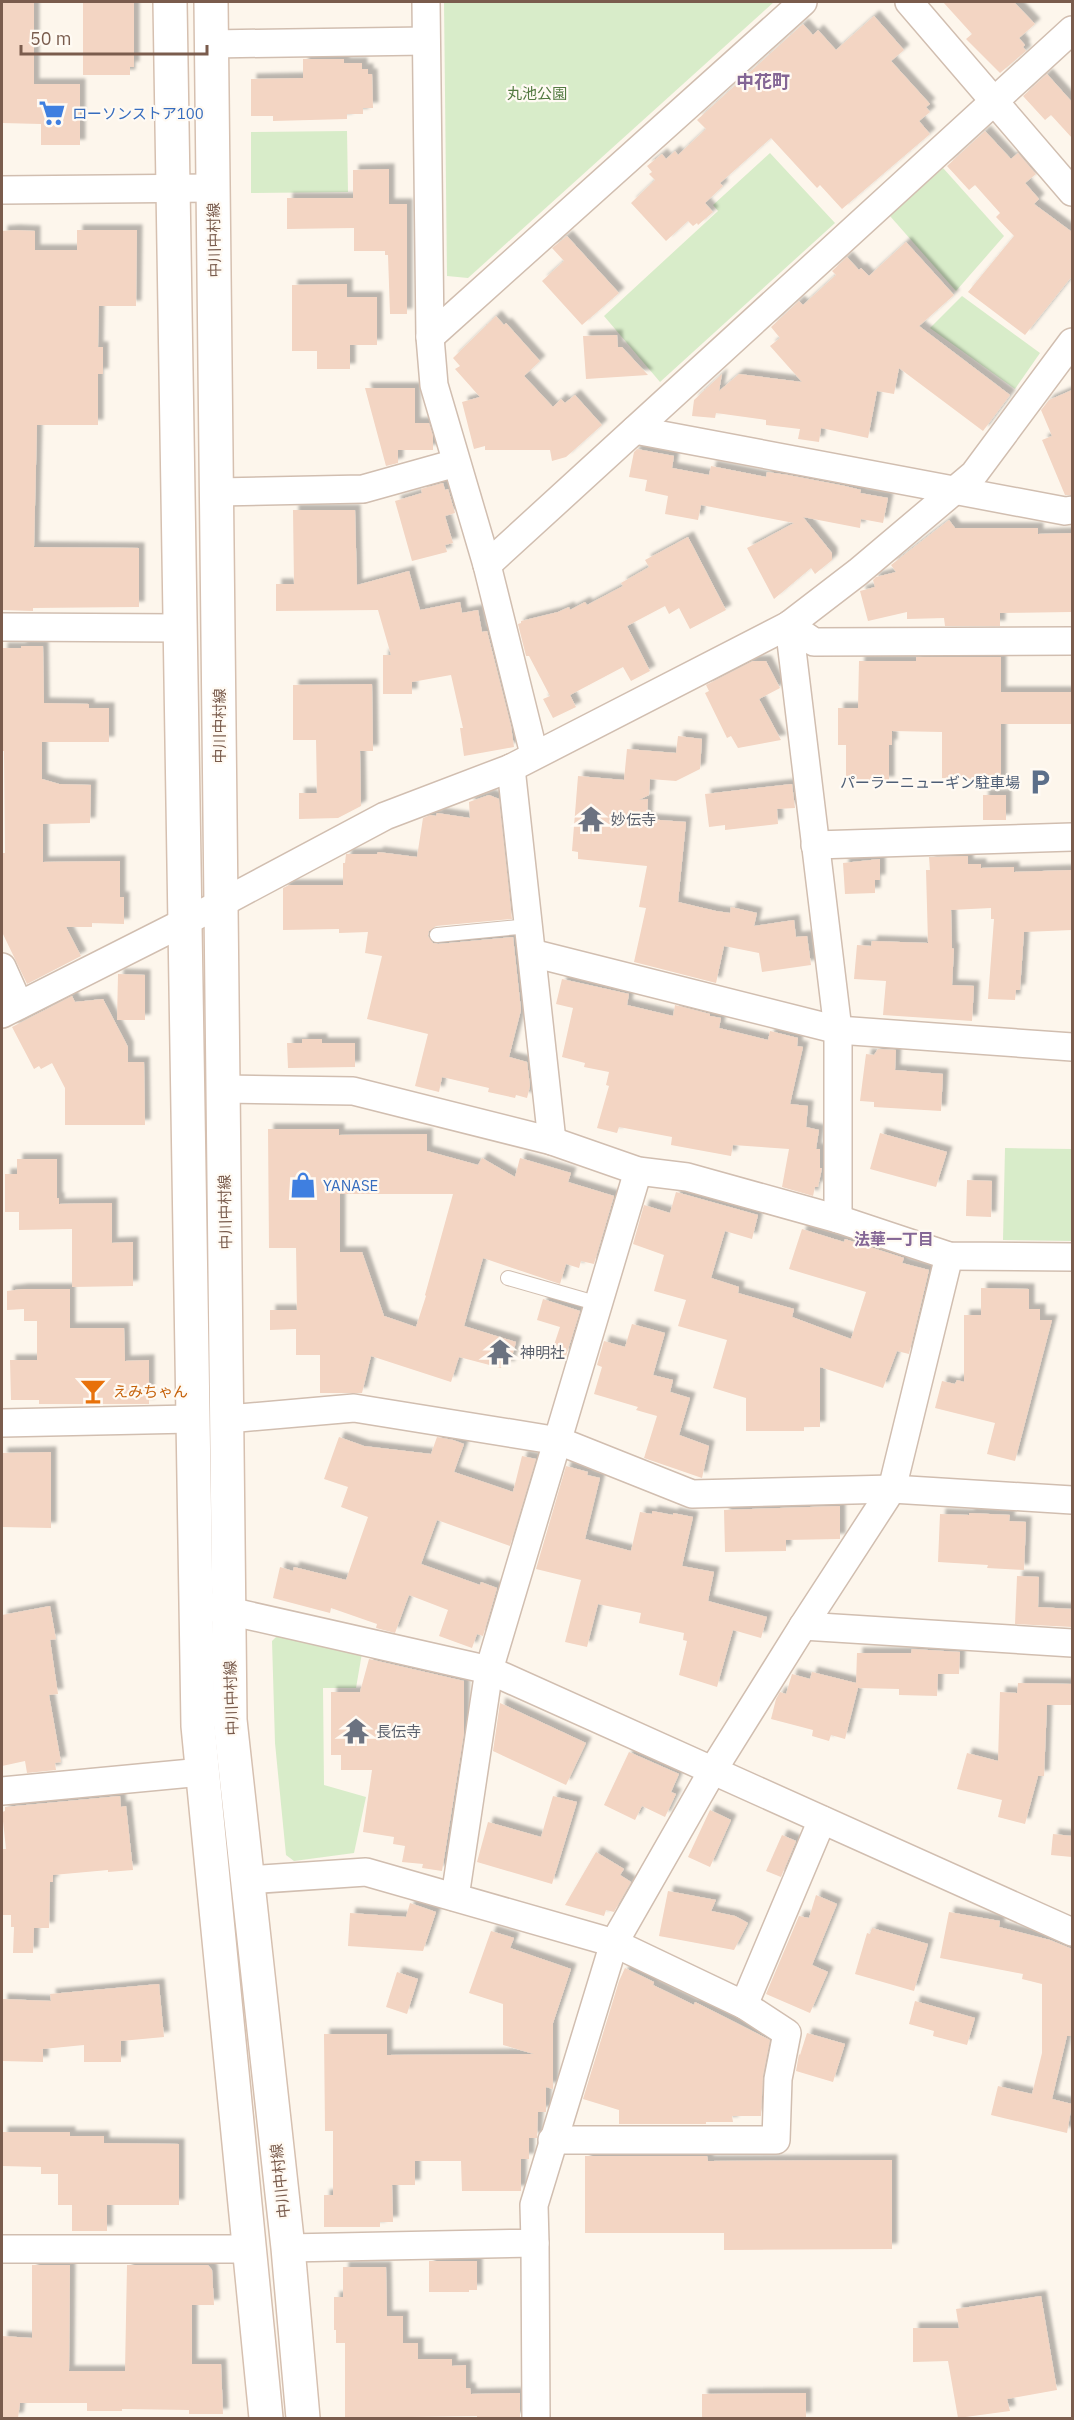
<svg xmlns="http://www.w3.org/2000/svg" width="1074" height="2420" viewBox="0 0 1074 2420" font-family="'IBM Plex Sans','Noto Sans JP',sans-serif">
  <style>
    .green { fill: #d8ecc9 }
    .building { fill: #f3d5c3; fill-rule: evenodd; filter: url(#shadow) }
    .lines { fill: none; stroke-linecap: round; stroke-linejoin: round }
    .service-casing { stroke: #d1beb0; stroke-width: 16 }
    .minor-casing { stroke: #d1beb0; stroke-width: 30 }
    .secondary-casing { stroke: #d6c0b0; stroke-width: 36 }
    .service { stroke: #fff; stroke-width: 14 }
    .minor { stroke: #fff; stroke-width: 27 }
    .secondary { stroke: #fff; stroke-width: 33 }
    .labels { text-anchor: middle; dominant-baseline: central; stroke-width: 4.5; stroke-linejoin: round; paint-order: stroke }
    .park-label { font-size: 15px; fill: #537a41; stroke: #fffaf3 }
    .shop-label { font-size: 15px; fill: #366cbe; stroke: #fffaf3; text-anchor: start }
    .street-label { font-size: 15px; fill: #7a5c4d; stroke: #fffaf3 }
    .service-label { font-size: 15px; fill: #4e5e75; stroke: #fffaf3; text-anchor: end }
    .worship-label { font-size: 15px; fill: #5b616d; stroke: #fffaf3; text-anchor: start }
    .food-label { font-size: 15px; fill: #c56008; stroke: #fffaf3; text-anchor: start }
    .neighbourhood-label { font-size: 16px; font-weight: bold; fill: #846695; stroke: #fffaf3 }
    .quarter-label { font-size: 18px; font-weight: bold; fill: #846695; stroke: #fffaf3 }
  </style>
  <defs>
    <filter id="shadow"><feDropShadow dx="5.5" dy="-5.5" stdDeviation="1.5" flood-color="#0004"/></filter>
  </defs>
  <rect width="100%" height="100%" fill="#fdf6ec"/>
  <g class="green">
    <polygon points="444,2 774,2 468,278 447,276"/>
    <polygon points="347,131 348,192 251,193 251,132"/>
    <polygon points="770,153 835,223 660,382 604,316 718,211 713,205"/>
    <polygon points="943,168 1004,236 956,291 890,216"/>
    <polygon points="962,296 1040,353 1015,389 930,328"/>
    <polygon points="1005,1148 1072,1149 1072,1241 1003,1240"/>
    <polygon points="279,1634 362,1653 356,1688 323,1688 324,1785 366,1797 354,1853 294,1861 286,1855 275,1743 272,1641"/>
  </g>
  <g class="building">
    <polygon points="2,2 34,2 34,84 80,84 80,145 41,145 41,124 2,123"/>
    <polygon points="83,2 134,2 134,67 130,67 130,75 83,75"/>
    <polygon points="943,2 1014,2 1035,24 1019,38 1025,45 1023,47 1026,51 1000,73 966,39 972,34"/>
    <polygon points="874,16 904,50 891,61 930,104 926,107 930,112 919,121 930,134 842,209 820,185 817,188 771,138 720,183 723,186 705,203 713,212 698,225 697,223 693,226 688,221 666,241 631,203 655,180 649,174 652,172 647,166 662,154 666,159 675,151 678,155 706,129 697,120 803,24 813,35 818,30 836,50"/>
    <polygon points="303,59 344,59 344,63 362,63 362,69 368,69 368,74 372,74 373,108 363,108 363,114 347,114 347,119 273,121 273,116 251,116 251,79 303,78"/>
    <polygon points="1047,74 1072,102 1072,138 1051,115 1045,120 1023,96"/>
    <polygon points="985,131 1011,159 1018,153 1036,174 1025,183 1039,199 1034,204 1072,232 1072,276 1025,335 968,292 1014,236 996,217 1000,213 975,185 969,190 947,166"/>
    <polygon points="389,169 389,204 407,204 407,314 390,314 388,255 385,255 385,251 354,251 354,228 287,229 287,198 353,198 353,170"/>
    <polygon points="14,230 35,231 35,250 77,250 77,230 137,230 136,306 99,306 98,347 103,347 103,374 98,374 98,425 37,425 34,547 139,548 139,607 33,608 33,611 2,610 2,231"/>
    <polygon points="567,236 619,293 582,325 542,281 564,261 552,248"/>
    <polygon points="906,242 954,295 919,326 1010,395 983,431 899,368 894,394 877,391 868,438 821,428 819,442 798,439 800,429 766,425 766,420 716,413 715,418 692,416 694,400 722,374 719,391 739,374 802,382 770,346 780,338 771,327 799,301 803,305 836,275 832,271 847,257 859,270 861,268 869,276"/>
    <polygon points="347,284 347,297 377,297 377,345 350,345 350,369 317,369 317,351 292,351 292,285"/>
    <polygon points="496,316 504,325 506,323 540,361 524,376 553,407 561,399 565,403 575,395 602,425 566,457 552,461 550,450 485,450 485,446 474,449 462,402 480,397 455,369 460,366 453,358"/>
    <polygon points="617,335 618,347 622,347 648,375 586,379 583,336"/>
    <polygon points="365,388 415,388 415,423 429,423 433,436 433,450 398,450 398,463 386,466"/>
    <polygon points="1072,390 1072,495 1065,495 1042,440 1052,436 1041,410 1049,400"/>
    <polygon points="637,449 674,456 672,468 709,475 711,466 766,477 767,472 788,475 845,486 861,490 860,493 888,498 883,523 861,519 860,528 803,517 832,553 832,560 815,574 811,568 774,599 747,548 794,523 701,505 698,520 665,514 668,496 645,491 647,480 629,477 634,452"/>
    <polygon points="443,483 445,490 448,489 455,513 445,516 453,543 445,545 447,552 412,561 395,501 422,493 421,489"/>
    <polygon points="293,510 355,510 357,585 409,571 420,610 460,602 462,613 478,610 482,632 487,631 511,726 514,747 464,756 460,728 463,728 451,675 412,682 412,694 383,694 383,655 391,655 378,610 276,611 276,584 294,584"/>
    <polygon points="949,520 955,528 1038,528 1038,534 1072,533 1072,612 1000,613 1000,626 945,626 944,618 907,619 907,612 868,621 860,591 875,587 873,580 876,577 896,572 891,565"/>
    <polygon points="688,537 726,610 690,629 679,608 669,614 665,606 627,626 650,671 631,681 623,667 570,695 576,707 553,718 543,699 550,696 529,656 526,656 518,624 521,623 521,621 558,612 569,607 570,610 585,602 587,605 623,586 621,583 649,567 645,560"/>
    <polygon points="21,646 43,646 44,703 89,704 89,708 109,708 109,742 42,742 42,779 59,784 91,785 90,823 43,824 43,862 120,861 120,897 124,897 124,924 92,923 92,927 66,927 81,956 27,984 2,932 2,853 5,853 4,751 2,751 2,648 21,648"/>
    <polygon points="916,657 1001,657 1001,692 1072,692 1072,724 1001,724 1001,783 978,783 978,779 942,778 942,732 892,731 892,745 889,745 889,782 846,782 846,745 838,745 838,708 858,708 859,661 916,661"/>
    <polygon points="753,661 766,661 780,688 759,699 781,740 738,748 731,736 727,738 705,693 709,691 706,685"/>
    <polygon points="372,684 373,751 360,751 361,806 338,818 299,819 299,793 317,793 316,740 293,740 293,685"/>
    <polygon points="678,736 702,739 700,769 676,781 650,779 649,795 639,800 648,799 647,819 686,822 678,902 716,911 730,913 731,907 757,913 754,926 794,920 796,937 807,936 811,965 762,972 759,953 724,946 716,983 634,962 646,908 639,907 647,866 578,859 578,852 572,851 578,776 624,780 627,749 676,753"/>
    <polygon points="792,784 795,808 777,809 778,824 725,830 725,825 709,827 705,794"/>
    <polygon points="489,795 499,799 512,919 436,926 429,931 428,936 433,943 438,944 513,937 521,1010 509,1057 527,1062 530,1086 527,1098 516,1095 515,1098 488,1092 489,1088 442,1077 439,1092 415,1086 428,1034 367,1019 382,956 365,953 368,932 339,933 339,929 283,930 283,888 289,885 343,885 343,863 345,863 346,854 377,854 378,852 417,857 423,818 431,815 436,816 437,813 470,818 469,802"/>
    <rect x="983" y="795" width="23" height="25"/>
    <polygon points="968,856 968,864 981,864 981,868 1014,867 1014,872 1071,870 1072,930 1024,932 1020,990 1016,990 1015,1000 988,999 994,919 991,919 991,908 951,910 952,948 954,949 952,985 974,986 972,1021 883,1015 886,981 854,979 857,945 871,946 872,941 928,943 926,870 930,870 929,857"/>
    <polygon points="880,859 880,880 875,880 875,893 845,894 843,863"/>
    <polygon points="118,974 145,975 145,1020 117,1020"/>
    <polygon points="562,979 629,994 627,1005 673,1016 675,1005 710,1014 710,1016 721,1018 719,1028 768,1040 770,1031 798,1038 797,1046 803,1047 790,1104 808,1106 806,1127 819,1130 816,1149 820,1149 820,1168 822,1168 818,1187 815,1187 813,1196 782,1187 789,1149 733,1145 731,1156 671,1145 672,1137 619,1127 617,1133 597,1128 609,1086 606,1085 609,1072 584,1067 585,1063 562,1057 573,1008 556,1004"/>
    <polygon points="72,996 75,1002 103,999 128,1047 128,1062 144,1062 145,1125 65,1125 65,1088 52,1063 41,1069 39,1066 34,1069 12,1027"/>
    <polygon points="302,1039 322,1039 322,1043 355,1043 355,1067 288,1068 287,1043 302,1043"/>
    <polygon points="878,1049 896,1050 895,1070 943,1074 941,1111 874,1107 874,1102 860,1101 866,1054 874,1055"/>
    <path d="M 268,1129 L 339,1129 L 339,1135 L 427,1134 L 427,1151 L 478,1165 L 482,1158 L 515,1177 L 520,1158 L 571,1173 L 568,1182 L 614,1196 L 594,1264 L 581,1261 L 579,1268 L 566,1264 L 560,1284 L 483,1258 L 464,1326 L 516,1342 L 509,1367 L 502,1365 L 501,1368 L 459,1357 L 451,1382 L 371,1356 L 362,1393 L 320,1393 L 320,1355 L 296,1355 L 296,1329 L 270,1330 L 270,1310 L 297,1310 L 296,1248 L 269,1248 ZM 340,1194 L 453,1194 L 425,1295 L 426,1296 L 416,1327 L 384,1316 L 362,1252 L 340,1252 Z"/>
    <polygon points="880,1133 947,1152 936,1187 870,1169"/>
    <polygon points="17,1159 57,1159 57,1198 59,1198 59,1204 112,1203 112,1243 133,1242 133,1286 72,1287 72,1229 19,1230 19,1212 5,1212 5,1174 17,1174"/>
    <polygon points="967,1180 992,1181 991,1217 966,1216"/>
    <polygon points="676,1192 758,1215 752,1239 725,1231 711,1278 739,1287 738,1293 794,1309 792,1317 851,1339 866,1292 789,1269 802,1229 844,1242 845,1239 904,1258 902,1263 929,1270 909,1354 897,1351 883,1388 820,1367 820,1427 804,1427 804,1431 746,1431 746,1398 713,1388 727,1340 678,1326 686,1300 654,1291 664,1255 633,1244 644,1205 670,1213"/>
    <polygon points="981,1288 1029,1289 1029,1309 1040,1309 1040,1320 1052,1320 1015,1461 987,1454 995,1423 935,1408 942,1381 955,1384 957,1380 964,1382 964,1315 981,1315"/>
    <polygon points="23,1289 70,1289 70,1328 124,1328 125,1361 149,1360 149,1404 39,1404 39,1400 11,1400 10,1360 37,1360 37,1321 24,1321 24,1309 7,1310 7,1291"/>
    <polygon points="543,1299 580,1311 566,1356 552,1351 560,1327 537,1320"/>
    <polygon points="632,1324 665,1333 653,1375 673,1380 670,1392 690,1398 679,1435 709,1446 702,1478 644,1458 657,1416 636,1410 638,1407 594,1394 602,1367 597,1365 604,1341 625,1347"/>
    <polygon points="339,1437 364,1446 431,1454 437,1437 453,1440 464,1444 454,1472 513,1492 522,1456 536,1459 510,1546 437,1520 421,1564 480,1585 481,1582 497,1588 483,1636 477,1634 472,1648 439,1636 448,1610 409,1595 395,1633 376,1628 377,1624 331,1608 330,1613 273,1598 280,1567 293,1571 294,1567 346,1580 368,1517 341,1507 348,1487 324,1479"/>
    <polygon points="51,1452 51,1528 2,1527 2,1453"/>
    <polygon points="566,1466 588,1472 587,1475 600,1478 585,1539 631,1551 640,1512 652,1514 652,1511 673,1515 673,1513 693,1517 682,1566 714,1572 708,1601 767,1617 761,1638 733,1630 717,1687 679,1675 687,1641 683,1640 684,1633 639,1623 641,1613 598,1604 587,1647 565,1642 581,1580 536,1569"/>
    <polygon points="840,1506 840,1539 786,1540 786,1551 725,1552 724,1510"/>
    <polygon points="969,1513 1010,1515 1009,1521 1026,1522 1024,1570 987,1568 988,1565 938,1562 940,1514 969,1515"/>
    <polygon points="1017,1576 1039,1577 1038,1607 1072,1609 1072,1627 1015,1624"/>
    <polygon points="50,1606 56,1639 50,1640 58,1694 49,1695 61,1762 55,1763 56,1770 27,1773 25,1761 2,1766 2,1615"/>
    <polygon points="912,1649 960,1652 959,1674 938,1674 937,1696 899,1695 899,1689 858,1688 845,1739 831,1735 829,1741 812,1736 813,1730 771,1719 776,1699 780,1692 786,1694 792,1674 810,1679 812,1672 856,1683 857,1653 911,1653"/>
    <polygon points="369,1659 464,1681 464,1733 442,1871 422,1868 423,1864 402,1862 405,1846 393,1844 394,1837 363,1832 372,1770 341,1770 341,1755 331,1755 331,1692 360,1692"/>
    <polygon points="1018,1683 1072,1684 1072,1705 1047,1705 1044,1776 1038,1776 1025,1824 998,1817 1002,1800 957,1789 967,1753 998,1761 1000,1692 1017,1693"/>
    <polygon points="500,1703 586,1743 566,1785 493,1751"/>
    <polygon points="629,1752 679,1774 671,1792 676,1794 665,1817 642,1806 635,1820 604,1805"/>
    <polygon points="120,1796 121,1807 126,1806 133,1870 108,1872 108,1870 53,1875 53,1882 50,1882 49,1928 34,1928 33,1953 13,1953 14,1927 11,1927 11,1915 2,1915 3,1873 2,1873 2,1849 6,1849 2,1812 5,1811 5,1807"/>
    <polygon points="553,1796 577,1802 552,1884 477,1862 488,1822 541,1837"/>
    <polygon points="710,1810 731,1820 710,1867 688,1857"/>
    <polygon points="1053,1834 1072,1836 1072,1857 1051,1855"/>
    <polygon points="782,1835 796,1841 781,1877 766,1871"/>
    <polygon points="596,1852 624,1869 620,1875 631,1882 614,1912 606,1910 604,1916 565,1905"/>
    <polygon points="668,1891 716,1900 711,1911 735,1916 748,1923 734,1950 659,1936"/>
    <polygon points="816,1895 837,1904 812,1965 828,1972 810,2013 766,1994 799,1916 809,1918"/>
    <polygon points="410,1903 436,1912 423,1951 348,1946 350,1913 406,1917"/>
    <polygon points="949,1912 1000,1921 999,1927 1050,1940 1072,1949 1072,2036 1067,2036 1052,2099 1072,2104 1067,2133 991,2115 998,2086 1032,2094 1042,2053 1042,1984 1022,1979 1023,1974 940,1958"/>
    <polygon points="872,1928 928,1944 914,1991 855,1974 867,1933 870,1934"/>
    <polygon points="491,1931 514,1938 510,1948 571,1969 553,2023 553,2089 546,2087 546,2112 538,2112 537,2138 529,2138 529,2159 521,2159 521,2191 462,2191 461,2161 415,2161 415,2185 392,2185 393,2222 380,2222 380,2227 324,2227 324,2195 333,2195 333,2131 325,2131 324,2034 387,2034 387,2055 534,2054 503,2045 503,2004 469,1993"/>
    <polygon points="625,1968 654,1982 653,1985 694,2005 695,2002 770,2040 763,2076 761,2116 732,2116 733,2122 706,2122 706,2124 619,2124 619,2110 583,2099 619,1981"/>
    <polygon points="397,1972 418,1979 407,2014 386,2007"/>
    <polygon points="159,1984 164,2037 121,2041 121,2062 84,2062 84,2045 43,2049 43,2062 2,2061 2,1999 51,2001 50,1994"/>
    <polygon points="915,2001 975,2018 967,2045 933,2036 934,2031 909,2024"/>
    <polygon points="807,2033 845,2044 833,2082 796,2071 799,2054 800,2055"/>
    <polygon points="2,2132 70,2132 70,2136 104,2136 104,2143 179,2144 179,2205 107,2205 107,2231 72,2231 72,2205 58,2205 58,2174 41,2174 41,2167 2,2166"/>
    <polygon points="585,2156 707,2156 708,2161 892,2160 892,2249 724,2250 724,2233 585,2233"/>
    <polygon points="429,2261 477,2261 477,2290 469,2290 469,2292 429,2292"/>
    <polygon points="32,2265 70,2265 69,2371 125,2371 127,2265 208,2265 212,2270 214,2305 192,2305 192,2364 221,2364 223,2414 189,2414 189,2410 122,2409 122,2411 87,2411 87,2403 20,2403 18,2418 2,2418 2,2336 32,2338"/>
    <polygon points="343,2267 386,2267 387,2316 403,2316 403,2343 418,2343 418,2359 452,2359 452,2366 466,2365 466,2388 470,2388 471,2394 520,2393 520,2418 477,2418 477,2416 345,2418 345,2343 336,2343 336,2330 334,2330 334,2297 343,2297"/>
    <polygon points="1041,2296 1057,2390 1007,2399 1010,2411 958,2418 948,2361 913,2362 913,2328 959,2328 956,2309"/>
    <polygon points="806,2393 806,2418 702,2418 702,2394"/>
  </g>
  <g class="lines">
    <g class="service-casing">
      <g id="service">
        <polyline points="437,935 529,926"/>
        <polyline points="508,1278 599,1304"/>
      </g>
    </g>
    <g class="minor-casing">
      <g id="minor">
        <polyline points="426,2 430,337 434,385 487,565 534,754"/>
        <polyline points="909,2 1072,192"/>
        <polyline points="211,44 426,41"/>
        <polyline points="2,190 213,188"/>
        <polyline points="430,337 803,2"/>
        <polyline points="635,430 1065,511 1072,510"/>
        <polyline points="217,492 363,489 456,463"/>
        <polyline points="487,565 1072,30"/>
        <polyline points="2,627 179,628"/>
        <polyline points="511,768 552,1141"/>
        <polyline points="815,845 1072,837"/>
        <polyline points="532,953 838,1030 1072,1047"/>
        <polyline points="2,967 19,1005"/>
        <polyline points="2,1014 220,904 385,816 511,768 789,625 858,572 974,474 1072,342"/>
        <polyline points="223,1089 353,1091 552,1141 638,1171 687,1177 838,1219 949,1256 1072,1257"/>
        <polyline points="838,1219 838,1030 789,625 814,642 1072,641"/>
        <polyline points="228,1419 354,1408 559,1441 692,1494 892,1489 1072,1500"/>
        <polyline points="2,1423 191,1419"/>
        <polyline points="211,1607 489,1670 1072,1932"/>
        <polyline points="803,1626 1072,1643"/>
        <polyline points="2,1791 202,1772"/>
        <polyline points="248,1880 366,1872 614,1943 744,2005 822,1820"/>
        <polyline points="455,1897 489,1670 638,1171"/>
        <polyline points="552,2140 776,2140 778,2079 787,2033 744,2005"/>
        <polyline points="535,2243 536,2418"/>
        <polyline points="288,2248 535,2243 534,2205 614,1943 713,1770 803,1626 892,1489 949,1256"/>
        <polyline points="2,2249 250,2249"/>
      </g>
    </g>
    <g class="secondary-casing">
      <g id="secondary">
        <polyline points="170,2 198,1726 266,2418"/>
        <polyline points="211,2 230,1720 288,2248 303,2418"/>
      </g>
    </g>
    <use href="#service" class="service"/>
    <use href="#minor" class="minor"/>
    <use href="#secondary" class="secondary"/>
  </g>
  <defs>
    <g id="supermarket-bare" transform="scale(2.07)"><path d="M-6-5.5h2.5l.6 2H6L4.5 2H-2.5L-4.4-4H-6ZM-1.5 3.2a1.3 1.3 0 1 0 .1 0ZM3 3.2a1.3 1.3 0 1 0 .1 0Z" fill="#3f7fe0" stroke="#fffaf3" stroke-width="2.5" paint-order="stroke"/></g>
    <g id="parking-bare" transform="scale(2.07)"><path d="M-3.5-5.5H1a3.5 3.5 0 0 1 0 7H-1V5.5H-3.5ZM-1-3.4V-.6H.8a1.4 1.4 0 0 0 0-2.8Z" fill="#5c6f8a" stroke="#fffaf3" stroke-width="2.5" paint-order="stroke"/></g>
    <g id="temple-bare" transform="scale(2.07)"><path d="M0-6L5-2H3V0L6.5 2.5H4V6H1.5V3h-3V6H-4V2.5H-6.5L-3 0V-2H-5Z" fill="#6b7280" stroke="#fffaf3" stroke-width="2.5" paint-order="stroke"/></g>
    <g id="shop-bare" transform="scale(2.07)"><path d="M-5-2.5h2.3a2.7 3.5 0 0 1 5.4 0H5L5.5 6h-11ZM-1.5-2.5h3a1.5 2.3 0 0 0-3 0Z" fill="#3f7fe0" stroke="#fffaf3" stroke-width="2.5" paint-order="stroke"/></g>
    <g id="bar-bare" transform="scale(2.07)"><path d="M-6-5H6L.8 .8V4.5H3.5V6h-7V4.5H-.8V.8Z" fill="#e8710a" stroke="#fffaf3" stroke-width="2.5" paint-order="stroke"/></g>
  </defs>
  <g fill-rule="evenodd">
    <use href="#supermarket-bare" x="52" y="113"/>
    <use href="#parking-bare" x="1040" y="782"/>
    <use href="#temple-bare" x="591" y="819"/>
    <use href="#shop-bare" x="303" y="1185"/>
    <use href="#temple-bare" x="500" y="1352"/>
    <use href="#bar-bare" x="93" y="1391"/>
    <use href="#temple-bare" x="356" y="1731"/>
  </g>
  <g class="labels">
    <g class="park-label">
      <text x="537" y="93">丸池公園</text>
    </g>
    <g class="shop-label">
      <text x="72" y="113">ローソンストア100</text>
      <text x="323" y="1185">YANASE</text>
    </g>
    <g class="street-label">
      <text transform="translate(214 240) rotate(-91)">中川中村線</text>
      <text transform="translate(219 726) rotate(-90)">中川中村線</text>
      <text transform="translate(225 1212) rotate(-91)">中川中村線</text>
      <text transform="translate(231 1698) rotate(-92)">中川中村線</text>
      <text transform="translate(280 2181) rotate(-96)">中川中村線</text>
    </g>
    <g class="service-label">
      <text x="1020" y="782">パーラーニューギン駐車場</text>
    </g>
    <g class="worship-label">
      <text x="611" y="819">妙伝寺</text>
      <text x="520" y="1352">神明社</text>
      <text x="376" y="1731">長伝寺</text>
    </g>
    <g class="food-label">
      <text x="113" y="1391">えみちゃん</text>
    </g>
    <g class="neighbourhood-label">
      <text x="894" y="1239">法華一丁目</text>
    </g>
    <g class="quarter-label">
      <text x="763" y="81">中花町</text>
    </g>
  </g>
  <rect width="1074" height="2420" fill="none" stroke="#7a5c4d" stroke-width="6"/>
  <path d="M21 45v9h186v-9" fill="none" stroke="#7a5c4d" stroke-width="3"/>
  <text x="30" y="45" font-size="18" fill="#7a5c4d" stroke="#fffaf3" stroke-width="4.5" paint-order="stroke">50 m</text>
</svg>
